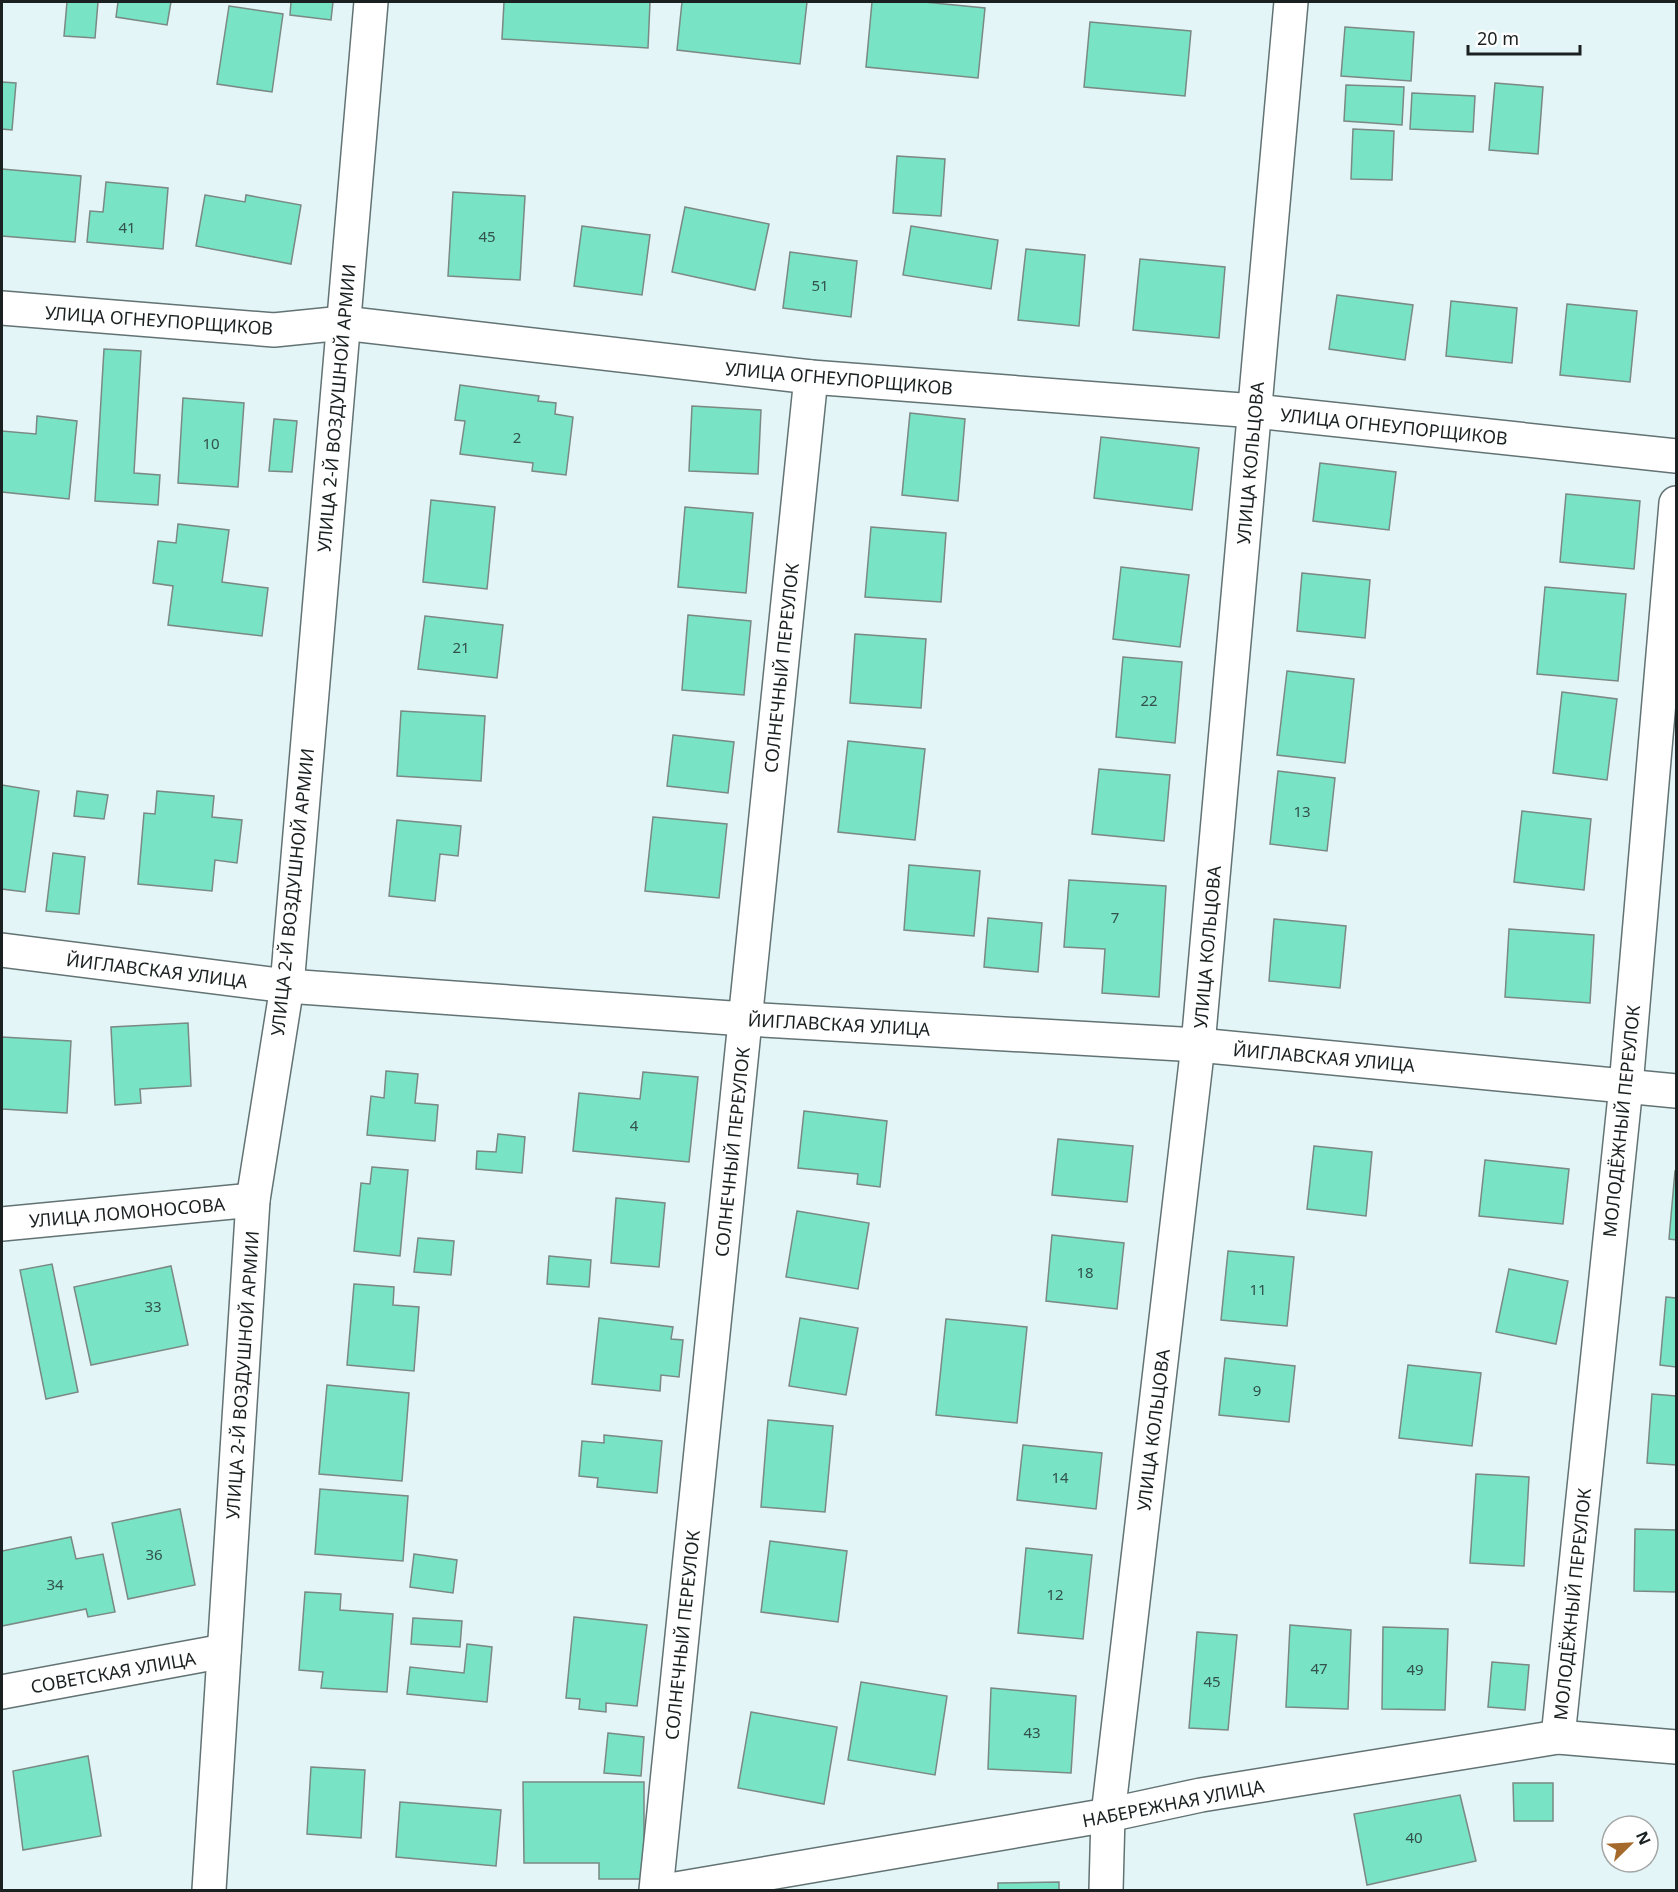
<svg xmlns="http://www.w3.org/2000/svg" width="1678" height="1892" viewBox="0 0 1678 1892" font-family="'Noto Sans',sans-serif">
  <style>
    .building { fill: #78e3c5; stroke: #7a8984; stroke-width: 1.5 }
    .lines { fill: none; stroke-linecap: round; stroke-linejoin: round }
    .minor-casing { stroke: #637273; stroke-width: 36 }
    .minor { stroke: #fff; stroke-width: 33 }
    .labels { text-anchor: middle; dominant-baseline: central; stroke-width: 6; stroke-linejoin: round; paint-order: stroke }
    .number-label { font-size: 15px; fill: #32524a }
    .street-label { font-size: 18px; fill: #1b2121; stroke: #fff }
  </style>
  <rect width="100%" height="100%" fill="#e3f5f6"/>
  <g class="building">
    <polygon points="67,2 98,2 95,38 64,36"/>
    <polygon points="118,2 171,2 167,25 116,17"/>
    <polygon points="291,2 333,2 331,20 290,15"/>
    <polygon points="504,2 650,2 648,48 502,39"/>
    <polygon points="682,2 807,2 800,64 677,50"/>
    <polygon points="872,2 924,2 985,8 978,78 866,67"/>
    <polygon points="229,6 283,14 272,92 217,84"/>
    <polygon points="1090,22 1191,31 1185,96 1084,87"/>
    <polygon points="1345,27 1414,32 1411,81 1341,76"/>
    <polygon points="2,82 16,83 12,130 2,129"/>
    <polygon points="1495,83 1543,87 1538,154 1489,150"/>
    <polygon points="1346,85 1404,87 1402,125 1344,121"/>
    <polygon points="1412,93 1475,96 1473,132 1410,129"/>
    <polygon points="1353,129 1394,131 1392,180 1351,179"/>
    <polygon points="897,156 945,159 941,216 893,213"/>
    <polygon points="2,169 81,176 75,242 2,236"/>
    <polygon points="106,182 168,188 163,249 87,242 90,211 103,212"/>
    <polygon points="453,192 525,196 520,280 448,276"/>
    <polygon points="205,195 245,202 246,195 301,205 291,264 196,246"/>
    <polygon points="685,207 769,224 755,290 672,272"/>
    <polygon points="582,226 650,235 642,295 574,286"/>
    <polygon points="911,226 998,240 991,289 903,275"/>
    <polygon points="1026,249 1085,255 1079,326 1018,320"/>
    <polygon points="790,252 857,261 851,317 783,308"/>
    <polygon points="1140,259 1225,267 1219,338 1133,330"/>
    <polygon points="1337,295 1413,305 1405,360 1329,349"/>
    <polygon points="1451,301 1517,308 1512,363 1446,356"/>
    <polygon points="1567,304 1637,311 1630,382 1560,375"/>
    <polygon points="104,349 141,351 134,473 160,475 158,505 95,501"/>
    <polygon points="460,385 539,396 538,401 556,403 555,414 573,417 566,475 532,471 533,463 460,454 465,421 455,420"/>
    <polygon points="183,398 244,403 238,487 178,483"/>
    <polygon points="692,406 761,410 758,474 689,471"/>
    <polygon points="910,413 965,419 958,501 902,495"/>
    <polygon points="37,416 77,421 69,499 2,492 2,431 36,434"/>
    <polygon points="274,419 297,421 292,472 269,471"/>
    <polygon points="1101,437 1199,448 1192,510 1094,498"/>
    <polygon points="1320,463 1396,472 1389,530 1313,521"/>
    <polygon points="1566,494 1640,501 1634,569 1560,562"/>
    <polygon points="431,500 495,507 487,589 423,582"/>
    <polygon points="685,507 753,513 746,593 678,587"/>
    <polygon points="178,524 229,530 222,582 268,588 262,636 168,625 173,586 153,583 158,541 176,543"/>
    <polygon points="871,527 946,533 941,602 865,597"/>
    <polygon points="1121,567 1189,575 1180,647 1113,639"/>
    <polygon points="1302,573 1370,580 1365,638 1297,631"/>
    <polygon points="1545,587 1626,594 1618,681 1537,674"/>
    <polygon points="688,615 751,621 744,695 682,690"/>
    <polygon points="425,616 503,625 497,678 418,669"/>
    <polygon points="855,634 926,639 921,708 850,703"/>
    <polygon points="1123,657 1182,662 1175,743 1116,737"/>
    <polygon points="1287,671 1354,679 1345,763 1277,755"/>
    <polygon points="1562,692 1617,699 1607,780 1553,773"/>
    <polygon points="401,711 485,716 481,781 397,776"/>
    <polygon points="673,735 734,742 728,793 667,786"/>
    <polygon points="848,741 925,749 915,840 838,832"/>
    <polygon points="1099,769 1170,775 1164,841 1092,834"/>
    <polygon points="1278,771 1335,778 1327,851 1270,844"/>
    <polygon points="2,785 39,791 25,892 2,889"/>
    <polygon points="77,791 108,795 104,819 74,816"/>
    <polygon points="157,791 214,796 212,817 242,820 237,863 215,860 212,891 138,884 144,813 155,814"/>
    <polygon points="1522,811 1591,819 1584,890 1514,882"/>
    <polygon points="653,817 727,824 719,898 645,891"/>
    <polygon points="397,820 461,826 458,856 440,854 435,901 389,896"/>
    <polygon points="53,853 85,857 79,914 46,911"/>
    <polygon points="909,865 980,871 974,936 904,930"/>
    <polygon points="1069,880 1166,886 1159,997 1102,993 1105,949 1064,947"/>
    <polygon points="988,918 1042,923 1038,972 984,967"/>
    <polygon points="1274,919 1346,926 1340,988 1269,981"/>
    <polygon points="1509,929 1594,935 1590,1003 1505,997"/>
    <polygon points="188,1023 191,1086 140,1089 141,1103 115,1105 111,1027"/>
    <polygon points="2,1037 71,1041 67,1113 2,1109"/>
    <polygon points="386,1071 418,1074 415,1103 438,1105 435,1141 367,1135 371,1096 384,1098"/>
    <polygon points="643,1072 698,1077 689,1162 573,1151 579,1093 640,1099"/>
    <polygon points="804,1111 887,1121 880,1187 857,1184 858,1174 798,1168"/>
    <polygon points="498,1134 525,1137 522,1173 476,1169 477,1151 496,1152"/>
    <polygon points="1058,1139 1133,1146 1127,1202 1052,1195"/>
    <polygon points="1314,1146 1372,1152 1366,1216 1307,1209"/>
    <polygon points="1485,1160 1569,1169 1563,1224 1479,1216"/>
    <polygon points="372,1167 408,1170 400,1256 354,1251 361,1183 370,1184"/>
    <polygon points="1675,1171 1676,1171 1676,1240 1669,1239"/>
    <polygon points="616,1198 665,1203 659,1267 611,1263"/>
    <polygon points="797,1211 869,1223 858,1289 786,1277"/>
    <polygon points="1052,1235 1124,1243 1117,1309 1046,1301"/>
    <polygon points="418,1238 454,1241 451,1275 414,1272"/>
    <polygon points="1228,1251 1294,1257 1287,1326 1221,1320"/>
    <polygon points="549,1256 591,1260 589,1287 547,1284"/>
    <polygon points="52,1264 78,1392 46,1399 20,1270"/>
    <polygon points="171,1266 188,1345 91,1365 74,1287"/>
    <polygon points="1509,1269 1568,1281 1556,1344 1496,1332"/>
    <polygon points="354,1284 394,1287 393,1305 419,1307 414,1371 347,1365"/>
    <polygon points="1666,1297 1676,1298 1676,1367 1660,1365"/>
    <polygon points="599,1318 673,1327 671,1339 683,1340 679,1377 661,1375 660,1391 592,1384"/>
    <polygon points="800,1318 858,1328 846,1395 789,1386"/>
    <polygon points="946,1319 1027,1327 1017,1423 936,1415"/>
    <polygon points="1225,1358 1295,1366 1289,1422 1219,1415"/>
    <polygon points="1408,1365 1481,1373 1472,1446 1399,1438"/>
    <polygon points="327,1385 409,1393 402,1481 319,1474"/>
    <polygon points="1652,1394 1676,1396 1676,1465 1647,1463"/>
    <polygon points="768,1420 833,1426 825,1512 761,1507"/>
    <polygon points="604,1435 662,1441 657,1493 597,1487 598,1478 579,1476 582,1441 604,1443"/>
    <polygon points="1023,1445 1102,1453 1096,1509 1017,1500"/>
    <polygon points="1476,1474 1529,1477 1524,1566 1470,1563"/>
    <polygon points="320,1489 408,1496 403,1561 315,1554"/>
    <polygon points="180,1509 195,1585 128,1599 112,1523"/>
    <polygon points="1635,1529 1676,1530 1676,1592 1634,1591"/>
    <polygon points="71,1537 76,1559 103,1554 115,1612 88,1617 86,1609 2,1626 2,1551"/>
    <polygon points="770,1541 847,1551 838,1622 761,1612"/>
    <polygon points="1026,1548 1092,1555 1083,1639 1018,1633"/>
    <polygon points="414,1554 457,1560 453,1593 410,1587"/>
    <polygon points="305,1592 341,1594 340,1610 393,1614 387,1692 321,1688 323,1672 299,1670"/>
    <polygon points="574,1617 647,1625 637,1706 606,1703 606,1712 579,1709 580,1699 566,1698"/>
    <polygon points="413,1618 462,1621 460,1647 411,1644"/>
    <polygon points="1290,1625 1351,1630 1348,1709 1286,1707"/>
    <polygon points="1383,1627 1448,1629 1445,1710 1382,1709"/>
    <polygon points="1197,1632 1237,1635 1228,1730 1189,1728"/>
    <polygon points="467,1644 492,1647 487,1702 407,1694 410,1667 464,1673"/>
    <polygon points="1492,1662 1529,1665 1525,1710 1488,1707"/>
    <polygon points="861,1682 947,1696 935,1775 848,1760"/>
    <polygon points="991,1688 1076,1696 1071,1773 988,1769"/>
    <polygon points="751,1712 837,1727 824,1804 738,1788"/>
    <polygon points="608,1733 644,1737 641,1776 604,1773"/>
    <polygon points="88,1756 101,1836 23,1850 13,1771"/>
    <polygon points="311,1767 365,1770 361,1838 307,1834"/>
    <polygon points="523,1782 644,1782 644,1879 599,1879 599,1863 524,1863"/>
    <polygon points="1513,1783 1553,1783 1553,1821 1514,1821"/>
    <polygon points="1460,1795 1476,1861 1367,1885 1354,1814"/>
    <polygon points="400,1802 501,1810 496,1866 396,1857"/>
    <polygon points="1059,1882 1059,1890 998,1890 998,1883"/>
  </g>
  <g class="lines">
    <g class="minor-casing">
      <g id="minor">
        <polyline points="2,308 274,330 343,323 811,377 1255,411 1676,456"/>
        <polyline points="2,950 287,986 745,1019 1198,1045 1676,1091"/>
        <polyline points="2,1224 253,1200"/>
        <polyline points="2,1692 224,1651"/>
        <polyline points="1558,1737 1626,1086 1676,503"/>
        <polyline points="209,1890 253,1200 287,986 371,2"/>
        <polyline points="656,1890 811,377"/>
        <polyline points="670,1890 1108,1815 1201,1795 1558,1737 1676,1747"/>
        <polyline points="1106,1890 1108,1815 1198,1045 1291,2"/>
      </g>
    </g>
    <use href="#minor" class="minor"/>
  </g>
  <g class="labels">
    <g class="number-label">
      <text x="127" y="227">41</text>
      <text x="487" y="236">45</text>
      <text x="820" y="285">51</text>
      <text x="517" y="437">2</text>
      <text x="211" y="443">10</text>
      <text x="461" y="647">21</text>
      <text x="1149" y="700">22</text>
      <text x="1302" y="811">13</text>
      <text x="1115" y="917">7</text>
      <text x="634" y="1125">4</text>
      <text x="1085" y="1272">18</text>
      <text x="1258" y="1289">11</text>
      <text x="153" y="1306">33</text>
      <text x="1257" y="1390">9</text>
      <text x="1060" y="1477">14</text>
      <text x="154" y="1554">36</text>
      <text x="55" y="1584">34</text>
      <text x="1055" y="1594">12</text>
      <text x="1319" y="1668">47</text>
      <text x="1415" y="1669">49</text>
      <text x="1212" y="1681">45</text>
      <text x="1032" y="1732">43</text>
      <text x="1414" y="1837">40</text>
    </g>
    <g class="street-label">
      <text transform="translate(159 320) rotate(4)">УЛИЦА ОГНЕУПОРЩИКОВ</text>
      <text transform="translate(839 378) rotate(5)">УЛИЦА ОГНЕУПОРЩИКОВ</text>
      <text transform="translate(336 408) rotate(-85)">УЛИЦА 2-Й ВОЗДУШНОЙ АРМИИ</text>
      <text transform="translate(1394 426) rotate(6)">УЛИЦА ОГНЕУПОРЩИКОВ</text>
      <text transform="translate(1250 463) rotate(-85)">УЛИЦА КОЛЬЦОВА</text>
      <text transform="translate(781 668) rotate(-84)">СОЛНЕЧНЫЙ ПЕРЕУЛОК</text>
      <text transform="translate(292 892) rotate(-84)">УЛИЦА 2-Й ВОЗДУШНОЙ АРМИИ</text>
      <text transform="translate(1207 947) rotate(-85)">УЛИЦА КОЛЬЦОВА</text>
      <text transform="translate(157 970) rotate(7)">ЙИГЛАВСКАЯ УЛИЦА</text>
      <text transform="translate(839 1024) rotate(3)">ЙИГЛАВСКАЯ УЛИЦА</text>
      <text transform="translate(1324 1057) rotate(5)">ЙИГЛАВСКАЯ УЛИЦА</text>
      <text transform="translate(1621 1121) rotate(-84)">МОЛОДЁЖНЫЙ ПЕРЕУЛОК</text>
      <text transform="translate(732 1152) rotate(-84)">СОЛНЕЧНЫЙ ПЕРЕУЛОК</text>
      <text transform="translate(127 1212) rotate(-5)">УЛИЦА ЛОМОНОСОВА</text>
      <text transform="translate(242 1375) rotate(-86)">УЛИЦА 2-Й ВОЗДУШНОЙ АРМИИ</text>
      <text transform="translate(1153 1430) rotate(-83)">УЛИЦА КОЛЬЦОВА</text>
      <text transform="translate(1572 1604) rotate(-84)">МОЛОДЁЖНЫЙ ПЕРЕУЛОК</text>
      <text transform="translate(682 1635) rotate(-84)">СОЛНЕЧНЫЙ ПЕРЕУЛОК</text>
      <text transform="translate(113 1672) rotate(-10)">СОВЕТСКАЯ УЛИЦА</text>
      <text transform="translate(1173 1803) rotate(-11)">НАБЕРЕЖНАЯ УЛИЦА</text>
    </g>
  </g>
  <rect width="1678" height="1892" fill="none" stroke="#1b2121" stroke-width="6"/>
  <g transform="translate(1630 1844) rotate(66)"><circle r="28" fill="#ffffff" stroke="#a4a6a6" stroke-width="1.5"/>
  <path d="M0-4.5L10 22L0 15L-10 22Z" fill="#a5692b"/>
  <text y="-9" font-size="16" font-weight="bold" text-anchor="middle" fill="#1b2121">N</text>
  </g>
  <path d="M1468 45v9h112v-9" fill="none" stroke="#1b2121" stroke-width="3"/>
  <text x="1477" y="45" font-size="18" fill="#1b2121" stroke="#ffffff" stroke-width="4.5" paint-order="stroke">20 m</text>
</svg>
